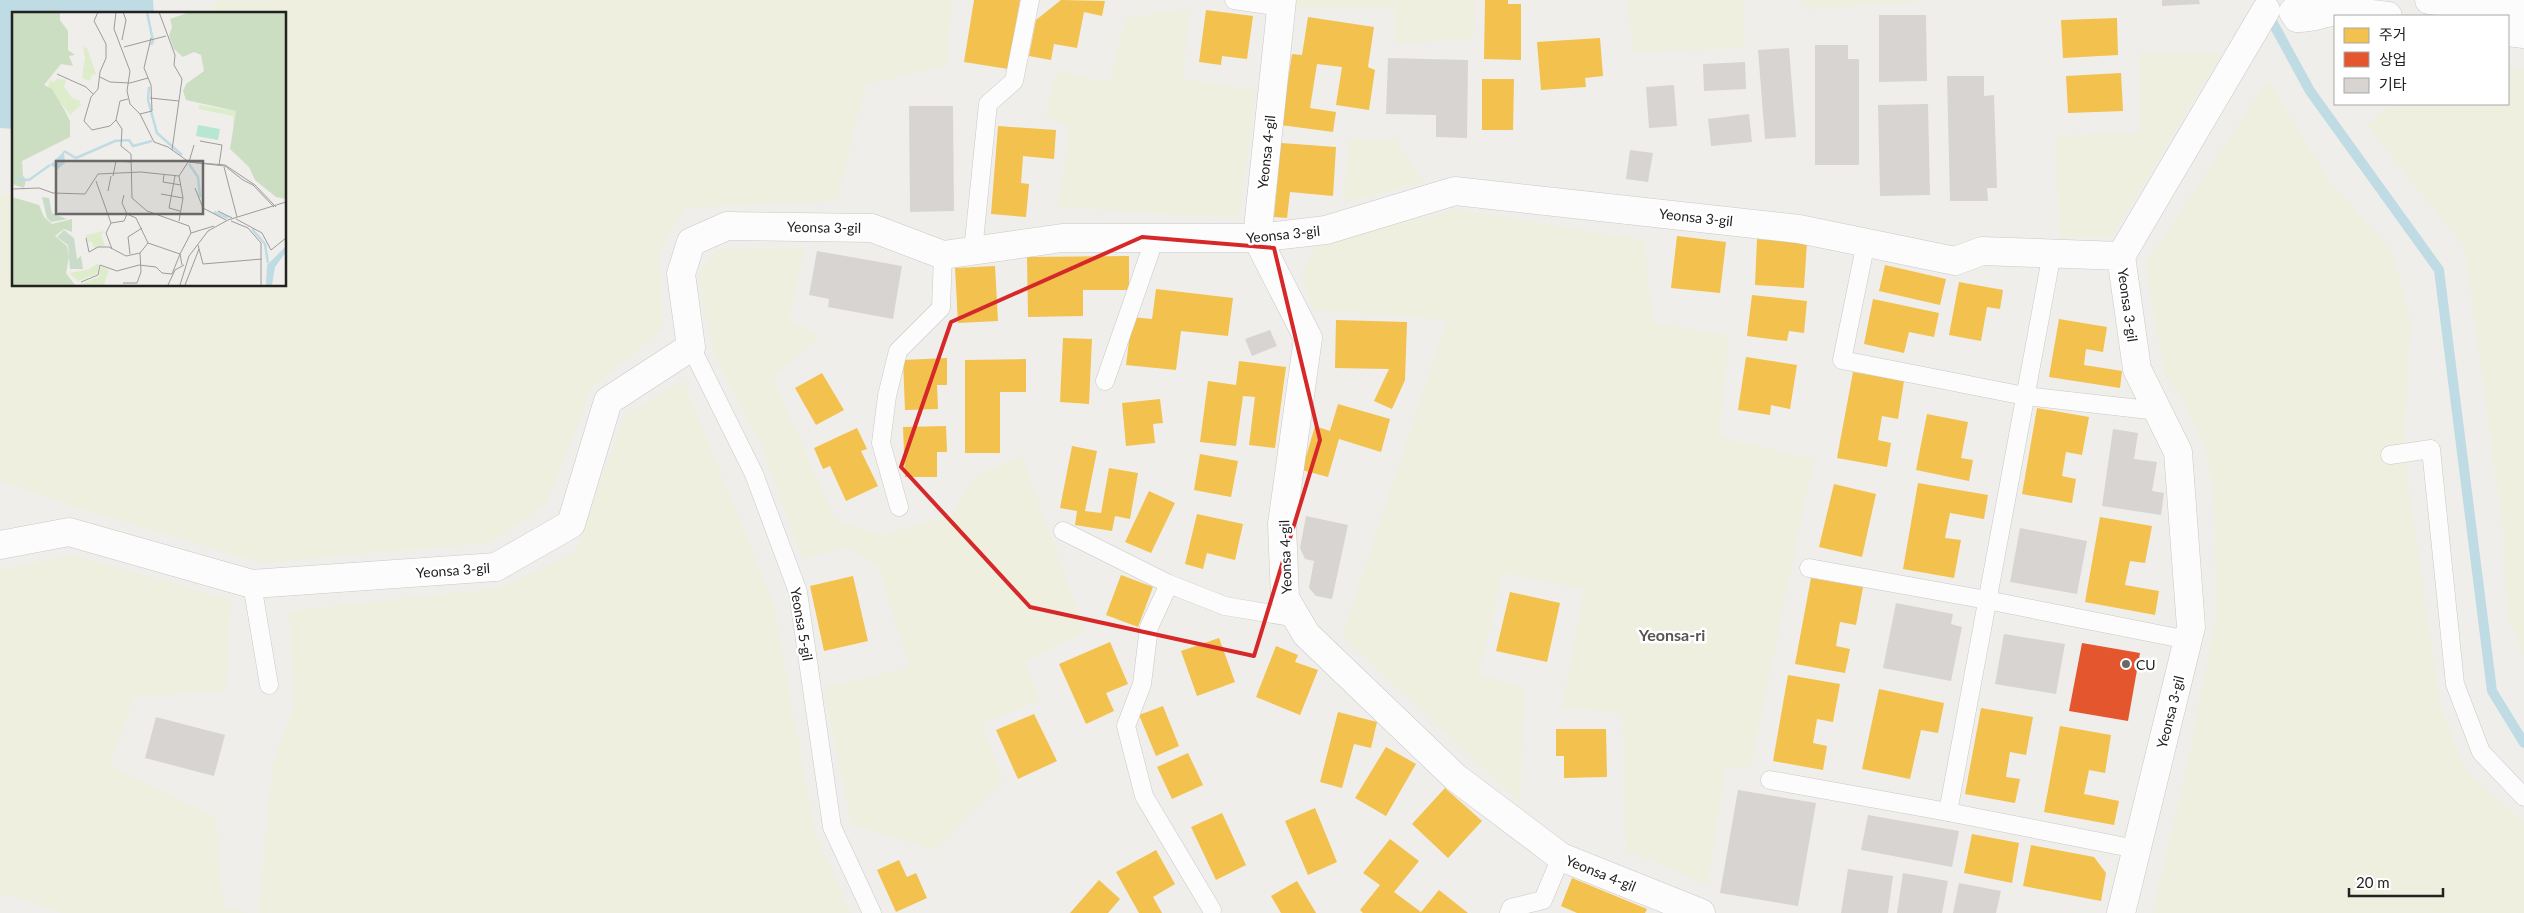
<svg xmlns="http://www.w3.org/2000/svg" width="2524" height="913" viewBox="0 0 2524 913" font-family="Lato,'Noto Sans KR',sans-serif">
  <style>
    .farmland { fill: #efefdf }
    .water { fill: #bfdbe3 }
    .homes { fill: #f2c14e }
    .shops { fill: #e4572e }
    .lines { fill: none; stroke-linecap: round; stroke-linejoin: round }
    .stream { stroke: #bfdbe3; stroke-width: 10 }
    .building { fill: #d7d4d2 }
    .service-casing { stroke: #c9c8c7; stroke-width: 19 }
    .minor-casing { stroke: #c9c8c7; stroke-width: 29 }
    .tertiary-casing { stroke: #c9c8c7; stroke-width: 29 }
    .service { stroke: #fdfcfc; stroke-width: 18 }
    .minor { stroke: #fdfcfc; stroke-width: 28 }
    .tertiary { stroke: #fdfcfc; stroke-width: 28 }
    .marked { fill: none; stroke: #d62828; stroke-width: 4; stroke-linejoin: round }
    .poi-dot { fill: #6a6968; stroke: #fff; stroke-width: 2 }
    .labels { text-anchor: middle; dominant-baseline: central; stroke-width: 5; stroke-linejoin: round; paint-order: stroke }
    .street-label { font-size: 14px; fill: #222; stroke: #fff }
    .poi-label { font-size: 14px; fill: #222; stroke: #fff; text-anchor: start }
    .quarter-label { font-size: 16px; font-weight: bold; fill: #555; stroke: #fff }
    .inset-river { fill: none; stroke: #bfdbe3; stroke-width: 2.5 }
    .inset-road { fill: none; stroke: #9e9c9b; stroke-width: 1 }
    .view { fill: #6a6968; fill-opacity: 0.15; stroke: #6a6968; stroke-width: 2.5 }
    .inset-edge { fill: none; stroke: #222; stroke-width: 2.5 }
  </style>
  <rect width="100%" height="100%" fill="#f0eeeb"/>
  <g class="farmland">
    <polygon points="218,0 953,0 946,67 866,84 837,201 685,208 659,253 663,329 592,388 547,504 490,543 261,563 69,505 0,481 0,196 14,191 14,285 285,285 285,14 208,14"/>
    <polygon points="1296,0 1476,0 1473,40 1395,43 1394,8 1296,9"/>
    <polygon points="1628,0 1743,0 1745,48 1633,52"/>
    <polygon points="1799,0 1915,0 1915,2 1808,10"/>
    <polygon points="1190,8 1183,79 1256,90 1239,219 1057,207 1070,127 1045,116 1057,70 1109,83 1125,18"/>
    <polygon points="2222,52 2112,237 2059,238 2056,135 2141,133 2139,53"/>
    <polygon points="2508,68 2524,70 2524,658 2507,615 2503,530 2464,246 2367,126 2392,104 2508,104"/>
    <polygon points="2268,80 2330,182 2392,251 2411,321 2404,451 2440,704 2465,770 2524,823 2524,913 2152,913 2187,767 2215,619 2214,495 2205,449 2182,399 2164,374 2145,264"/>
    <polygon points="1348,139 1395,140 1424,183 1344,203"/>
    <polygon points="1457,209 1645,240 1652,322 1729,336 1719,437 1814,459 1751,767 1726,768 1708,885 1626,850 1622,713 1562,708 1584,590 1503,573 1479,674 1524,688 1520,803 1342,636 1447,320 1312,310 1301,275 1317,244"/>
    <polygon points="805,247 789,320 821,336 773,378 836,521 883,535 953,514 974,477 1022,455 1085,632 1025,662 1040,700 982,724 1003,781 936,850 852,825 823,687 909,668 878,566 847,548 802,559 760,442 713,354 698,274 715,249"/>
    <polygon points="683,380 774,605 815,832 851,913 258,913 273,763 293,707 289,611 500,588 575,553 624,416"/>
    <polygon points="73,555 231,600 226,691 134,697 110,766 216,817 224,907 248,913 63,913 0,893 0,569"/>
  </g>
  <polygon class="water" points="0,0 153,0 154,14 14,14 14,129 0,128"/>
  <g class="homes">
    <polygon points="974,0 1020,0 1008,69 964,62"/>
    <polygon points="1061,0 1105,1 1102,16 1084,12 1077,48 1054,44 1051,60 1029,56 1036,20"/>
    <polygon points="1485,0 1508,0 1508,4 1521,4 1521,60 1484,59"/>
    <polygon points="1206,10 1253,16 1247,59 1222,56 1221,65 1199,62"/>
    <polygon points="1308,17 1374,27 1368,67 1375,70 1369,110 1336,105 1342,67 1317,64 1310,108 1336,112 1333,132 1281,125 1292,54 1302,55"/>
    <polygon points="2117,18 2118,55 2063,58 2061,20"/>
    <polygon points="1600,38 1603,76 1585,78 1586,87 1541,90 1537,42"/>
    <polygon points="2121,73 2123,111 2068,113 2066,76"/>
    <polygon points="1482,79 1514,79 1513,130 1482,130"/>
    <polygon points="998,126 1056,130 1054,159 1023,156 1021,183 1029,184 1026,217 991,214"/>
    <polygon points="1281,143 1336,147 1333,196 1290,192 1287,218 1274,217"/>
    <polygon points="1677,236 1726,242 1720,293 1671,288"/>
    <polygon points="1757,239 1807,242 1804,288 1755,285"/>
    <polygon points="1129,256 1129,290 1083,290 1083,316 1028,317 1027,257"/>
    <polygon points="1885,265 1946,279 1940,305 1879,291"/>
    <polygon points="995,266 998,321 958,323 955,268"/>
    <polygon points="1959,282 2003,290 2000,309 1987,307 1981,341 1949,335"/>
    <polygon points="1156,289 1233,298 1228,336 1181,331 1176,370 1126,365 1132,317 1152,319"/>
    <polygon points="1752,295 1807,301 1804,333 1789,331 1787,341 1747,336"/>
    <polygon points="1873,299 1939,313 1934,337 1909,332 1904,353 1864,344"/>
    <polygon points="2059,319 2107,327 2103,352 2086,349 2084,365 2122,371 2120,388 2049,377"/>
    <polygon points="1336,320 1407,322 1405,380 1392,409 1374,401 1389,369 1335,368"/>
    <polygon points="1063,338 1092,339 1089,404 1060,402"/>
    <polygon points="1746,357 1797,365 1790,409 1771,405 1770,415 1738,410"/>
    <polygon points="947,358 947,385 937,385 938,409 905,410 903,360"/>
    <polygon points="1026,359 1026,392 1000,392 1000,453 965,453 965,360"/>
    <polygon points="1239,361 1286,367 1275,448 1249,445 1255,397 1243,396 1236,446 1200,442 1208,381 1236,385"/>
    <polygon points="1853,372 1904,381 1898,419 1882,416 1878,440 1891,443 1887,467 1837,458"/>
    <polygon points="822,373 844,410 816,425 795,388"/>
    <polygon points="1160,399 1163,423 1153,424 1155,443 1126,446 1122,403"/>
    <polygon points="1338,404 1390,419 1381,452 1339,439 1328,477 1302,470 1315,426 1330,431"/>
    <polygon points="2037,408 2089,417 2082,455 2066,452 2062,476 2076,479 2072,503 2022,494"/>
    <polygon points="1927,414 1968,422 1961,458 1973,460 1969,481 1916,470"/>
    <polygon points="946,426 947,452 937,452 937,477 905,477 903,427"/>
    <polygon points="857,428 867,449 861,451 878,486 846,501 830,466 823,469 814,448"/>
    <polygon points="1072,446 1097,451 1085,511 1101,513 1109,468 1138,473 1130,519 1115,516 1112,531 1075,525 1077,511 1060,508"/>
    <polygon points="1200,454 1238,461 1231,497 1194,490"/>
    <polygon points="1918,483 1988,495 1984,519 1950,513 1945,538 1961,540 1954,578 1903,569"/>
    <polygon points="1834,484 1876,494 1862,557 1819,547"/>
    <polygon points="1149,491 1175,503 1151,553 1125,542"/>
    <polygon points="1197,514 1243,524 1235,560 1207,553 1203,569 1185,564"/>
    <polygon points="2100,517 2152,526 2145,563 2130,561 2125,585 2159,591 2155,615 2085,602"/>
    <polygon points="1121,575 1153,587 1138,627 1106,615"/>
    <polygon points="853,576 868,641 824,651 810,586"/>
    <polygon points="1811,578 1863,587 1856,625 1840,622 1836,646 1850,649 1845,673 1795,664"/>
    <polygon points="1510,592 1560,603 1547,662 1496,651"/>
    <polygon points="1219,638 1235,682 1197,696 1181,651"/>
    <polygon points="1110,642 1128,684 1106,693 1114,711 1086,724 1059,664"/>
    <polygon points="1276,646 1298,655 1295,662 1318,670 1300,715 1256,697"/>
    <polygon points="1788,675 1840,684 1833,722 1817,719 1813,743 1827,746 1823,770 1773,761"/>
    <polygon points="1879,689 1944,703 1938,733 1921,730 1910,779 1862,769"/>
    <polygon points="1163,706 1179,746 1156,756 1139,715"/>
    <polygon points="1981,708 2033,717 2026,755 2010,752 2006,777 2020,779 2015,803 1965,794"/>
    <polygon points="1338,712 1377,722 1371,748 1354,744 1342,788 1320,782"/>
    <polygon points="1034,714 1057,761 1018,779 996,730"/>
    <polygon points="2060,726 2111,735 2105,773 2089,770 2084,794 2119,801 2114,825 2044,812"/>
    <polygon points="1556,729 1606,729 1607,777 1564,778 1564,756 1556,756"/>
    <polygon points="1386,747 1416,764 1386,816 1355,798"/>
    <polygon points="1188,753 1203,785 1172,799 1157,767"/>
    <polygon points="1445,788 1482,821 1448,858 1412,824"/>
    <polygon points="1315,808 1337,862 1308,875 1285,821"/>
    <polygon points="1222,813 1246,865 1216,880 1191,827"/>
    <polygon points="1972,834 2019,843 2012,883 1964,873"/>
    <polygon points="1390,839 1419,861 1394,892 1421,912 1439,890 1468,913 1363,913 1360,910 1380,885 1363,873"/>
    <polygon points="2031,845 2094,857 2106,873 2101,901 2023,886"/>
    <polygon points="1156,850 1175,884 1153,897 1162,913 1139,913 1116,872"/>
    <polygon points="899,860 907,877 916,873 927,898 896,912 877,870"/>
    <polygon points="1572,878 1647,909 1645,913 1577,913 1561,906"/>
    <polygon points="1099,880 1120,899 1108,913 1070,913"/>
    <polygon points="1297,881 1316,913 1281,913 1271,896"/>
  </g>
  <polygon class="shops" points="2082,643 2140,653 2128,721 2069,711"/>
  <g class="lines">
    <polyline class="stream" points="2268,14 2310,91 2439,270 2492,691 2524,743"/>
  </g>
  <g class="building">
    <polygon points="2162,0 2199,0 2200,4 2162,6"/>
    <polygon points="1879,15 1926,15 1927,81 1879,82"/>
    <polygon points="1815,45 1848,45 1848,59 1859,59 1859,165 1815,165"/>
    <polygon points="1789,48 1796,137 1765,139 1758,50"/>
    <polygon points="1388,58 1468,60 1467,138 1436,137 1436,115 1386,114"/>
    <polygon points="1745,62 1746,89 1704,91 1703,64"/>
    <polygon points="1947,76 1984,76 1984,96 1994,95 1997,188 1987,188 1988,201 1950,201"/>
    <polygon points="1674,85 1677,126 1649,128 1646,87"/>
    <polygon points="1928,104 1930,195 1880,196 1878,105"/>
    <polygon points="909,106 953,106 954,211 910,212"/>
    <polygon points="1749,114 1752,142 1711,146 1708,119"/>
    <polygon points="1630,150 1653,153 1648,182 1626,179"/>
    <polygon points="817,251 902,266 893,319 828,307 829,299 809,295"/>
    <polygon points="1270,330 1277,346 1252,356 1245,339"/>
    <polygon points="2113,429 2138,433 2134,459 2157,462 2152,491 2164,493 2161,515 2102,506"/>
    <polygon points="1306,516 1348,525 1332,599 1316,596 1309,588 1314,561 1305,559 1300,548"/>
    <polygon points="2020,528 2087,541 2077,594 2010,582"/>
    <polygon points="1896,603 1953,614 1951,624 1962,627 1951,681 1883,668"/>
    <polygon points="2004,634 2065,644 2056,694 1995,684"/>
    <polygon points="156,717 225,735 214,776 145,758"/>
    <polygon points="1738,790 1816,803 1798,906 1720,893"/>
    <polygon points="1868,815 1959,831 1952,867 1861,850"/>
    <polygon points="1848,869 1893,876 1888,913 1841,913"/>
    <polygon points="1903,873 1948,881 1942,913 1897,913"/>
    <polygon points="1959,883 2001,891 1996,913 1953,913"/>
  </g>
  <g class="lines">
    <g class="service-casing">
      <g id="service">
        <polyline points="1234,0 1282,7"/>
        <polyline points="1866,242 1842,360 2025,396 2158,411"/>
        <polyline points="973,251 988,104 1014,81 1030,0"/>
        <polyline points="2052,253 1948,812 2136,849"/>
        <polyline points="691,347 754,474 798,592 832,827 872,913"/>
        <polyline points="1105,381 1155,238"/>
        <polyline points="2390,455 2431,449 2455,684 2481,752 2524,797"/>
        <polyline points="899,507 881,443 887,396 898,351 941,308 943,255"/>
        <polyline points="1063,531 1169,584 1225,606 1297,618"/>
        <polyline points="1809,568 1987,600 2188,640"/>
        <polyline points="252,584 269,685"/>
        <polyline points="1169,584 1149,627 1142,684 1126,726 1144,796 1212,910"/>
        <polyline points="1770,780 1948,812"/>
        <polyline points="1509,913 1511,908 1543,900 1561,857"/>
      </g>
    </g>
    <g class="minor-casing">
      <g id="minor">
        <polyline points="1282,0 1257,238 1308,338 1282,524 1285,598 1306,634 1455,777 1561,857 1701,913"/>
        <polyline points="2121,256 2266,10"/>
        <polyline points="0,545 69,532 252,584 496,567 571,524 608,401 691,347 681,274 691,242 727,226 872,228 943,255 1062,238 1257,238 1326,230 1455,191 1799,229 1955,261 1982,251 2121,256 2137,369 2178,452 2191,627 2121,913"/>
      </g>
    </g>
    <g class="tertiary-casing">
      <g id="tertiary">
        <path d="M 2308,0 L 2302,3 L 2293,12 L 2297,18 C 2309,19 2320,14 2332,12 C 2351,10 2369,14 2388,16"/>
        <polyline points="2429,0 2524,13"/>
        <polyline points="2508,32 2524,34"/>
      </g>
    </g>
    <use href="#service" class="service"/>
    <use href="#minor" class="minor"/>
    <use href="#tertiary" class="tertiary"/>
  </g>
  <path class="marked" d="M 1142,237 L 1274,248 L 1320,440 L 1254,656 L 1030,607 L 901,467 L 951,322 Z"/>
  <circle class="poi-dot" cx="2126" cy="664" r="5"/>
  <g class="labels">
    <g class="street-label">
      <text transform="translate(1266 152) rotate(-84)">Yeonsa 4-gil</text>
      <text transform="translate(1696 217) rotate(6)">Yeonsa 3-gil</text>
      <text transform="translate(824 227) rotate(1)">Yeonsa 3-gil</text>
      <text transform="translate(1283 234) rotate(-6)">Yeonsa 3-gil</text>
      <text transform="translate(2128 305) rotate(82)">Yeonsa 3-gil</text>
      <text transform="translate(1285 557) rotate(-92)">Yeonsa 4-gil</text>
      <text transform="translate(453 570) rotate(-4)">Yeonsa 3-gil</text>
      <text transform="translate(802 624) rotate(80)">Yeonsa 5-gil</text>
      <text transform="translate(2170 712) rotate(-76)">Yeonsa 3-gil</text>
      <text transform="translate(1601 873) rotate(22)">Yeonsa 4-gil</text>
    </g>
    <g class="poi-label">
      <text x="2136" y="664">CU</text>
    </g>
    <g class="quarter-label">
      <text x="1672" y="634">Yeonsa-ri</text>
    </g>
  </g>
  <g transform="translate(12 12)">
    <rect width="274" height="274" fill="#f0eeeb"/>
    <path d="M 71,35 L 75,36 L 84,62 L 80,63 L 78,69 L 70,66 L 73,45 ZM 39,66 L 40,71 L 45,67 L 54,68 L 52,75 L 60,86 L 67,88 L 69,93 L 58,103 L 36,74 ZM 187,93 L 224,99 L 221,115 L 221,104 L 187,97 ZM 92,219 L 89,223 L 93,234 L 82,236 L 80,230 L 76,230 L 74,223 ZM 87,251 L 85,262 L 66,269 L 57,261 L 75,258 ZM 89,254 L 97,258 L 92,273 L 66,273 L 87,265 Z" fill="#ddeccb"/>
    <path d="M 0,0 L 48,0 L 48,8 L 56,19 L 56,38 L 63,43 L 57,44 L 61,54 L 49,52 L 32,73 L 40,77 L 52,97 L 58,109 L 58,125 L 10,149 L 11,164 L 14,167 L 12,176 L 0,172 ZM 178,0 L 274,0 L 274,187 L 264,185 L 243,168 L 237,155 L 218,137 L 224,99 L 174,88 L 171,79 L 174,72 L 192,59 L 189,43 L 182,40 L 171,45 L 162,37 L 157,24 L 160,15 L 158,7 ZM 0,185 L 27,193 L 32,205 L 40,212 L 60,207 L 60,220 L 52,217 L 43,224 L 55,234 L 57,245 L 54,261 L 63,273 L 0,273 Z" fill="#cbdec1"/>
    <path d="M 30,185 L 37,186 L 40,201 L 55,207 L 39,210 L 35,206 ZM 52,218 L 62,226 L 65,247 L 69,244 L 71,257 L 58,257 L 56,233 L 45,225 Z" fill="#cadbca"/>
    <path d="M 186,113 L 208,117 L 206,128 L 184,124 Z" fill="#b7e6d2"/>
    <path d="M 52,139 L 53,151 L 46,157 L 38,153 ZM 274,234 L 274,240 L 263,255 L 260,273 L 254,273 L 255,253 Z" fill="#bfdbe3"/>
    <path class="inset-river" d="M 135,0 L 141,29 L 139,33M 137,75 L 136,88 L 145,121 L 170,143M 52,139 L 64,146 L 103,129 L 117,128 L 121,134 L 140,129M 177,152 L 186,165 L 188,185M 3,167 L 17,168 L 38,153M 202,200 L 216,206M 240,217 L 253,232 L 256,251"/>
    <path class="inset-road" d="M 86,0 L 82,9 L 94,32 L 94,46 L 88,60 L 86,77 L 79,85 L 72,109 L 80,118 L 98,114 L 104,108 L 110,117 L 109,134 L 119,142 L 120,186 L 135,199 L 177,214 L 179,221 L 168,242 L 170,253M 104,0 L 102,17 L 118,59 L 115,79 L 118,92 L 128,102 L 142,130 L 156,135 L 177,150 L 182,133M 147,0 L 163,43 L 162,53 L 170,67 L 160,138M 110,28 L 114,8 L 111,0M 112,35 L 154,24M 45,62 L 74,75 L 81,82M 88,65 L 98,70 L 118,71 L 136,66M 138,86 L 167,89M 128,102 L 140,99 L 139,73 L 132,56 L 139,26M 104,108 L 108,89 L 116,87M 188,129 L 210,133 L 207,153M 212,155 L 225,205M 152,163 L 151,170 L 169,173M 101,164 L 104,149 L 119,150M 163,164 L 157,196 L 168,199M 167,164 L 176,150M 84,169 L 99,211 L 112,209 L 115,202 L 124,206 L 136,231M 183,176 L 191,196 L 214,208M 0,177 L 27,176 L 41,181 L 73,182 L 86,162 L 129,160 L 167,164 L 171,186 L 167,209M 96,179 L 99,164M 149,182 L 171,186M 112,183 L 110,191 L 115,202M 262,195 L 241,173 L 231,168 L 213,154 L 177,150 L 213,153 L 243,173 L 264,195M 206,199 L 220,206M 224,207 L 250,221 L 259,238 L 274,226M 219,209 L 236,216 L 249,231 L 249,273M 99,211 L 94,221 L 100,237M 179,221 L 202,214M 186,233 L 191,252 L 250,247M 118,242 L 116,225 L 130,216M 69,270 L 86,263 L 88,253 L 105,259 L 127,253 L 144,255 L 150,261 L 160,262 L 168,242 L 136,231 L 128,241 L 114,244 L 97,235 L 86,235 L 77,240 L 74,226M 111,271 L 125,271 L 129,260 L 128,241M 156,273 L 163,258 L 172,253M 168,273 L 177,244 L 196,219 L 216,208 L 274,190M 173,273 L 187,237"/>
    <path class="view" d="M 44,149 L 191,149 L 191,202 L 44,202 Z"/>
    <rect width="274" height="274" class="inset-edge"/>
  </g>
  <rect x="2334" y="15" width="175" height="90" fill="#ffffff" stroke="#a7a7a7"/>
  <rect x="2344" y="28" width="25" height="15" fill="#f2c14e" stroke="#a7a7a7"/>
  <text x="2379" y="40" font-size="15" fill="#222222">주거</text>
  <rect x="2344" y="52" width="25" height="15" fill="#e4572e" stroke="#a7a7a7"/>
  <text x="2379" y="65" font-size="15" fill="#222222">상업</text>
  <rect x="2344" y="78" width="25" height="15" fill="#d7d4d2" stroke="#a7a7a7"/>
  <text x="2379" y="90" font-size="15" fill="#222222">기타</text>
  <path d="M2349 888v8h94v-8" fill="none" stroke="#222222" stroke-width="2.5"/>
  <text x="2356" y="888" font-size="15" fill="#222222" stroke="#ffffff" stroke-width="4" paint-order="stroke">20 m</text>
</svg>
